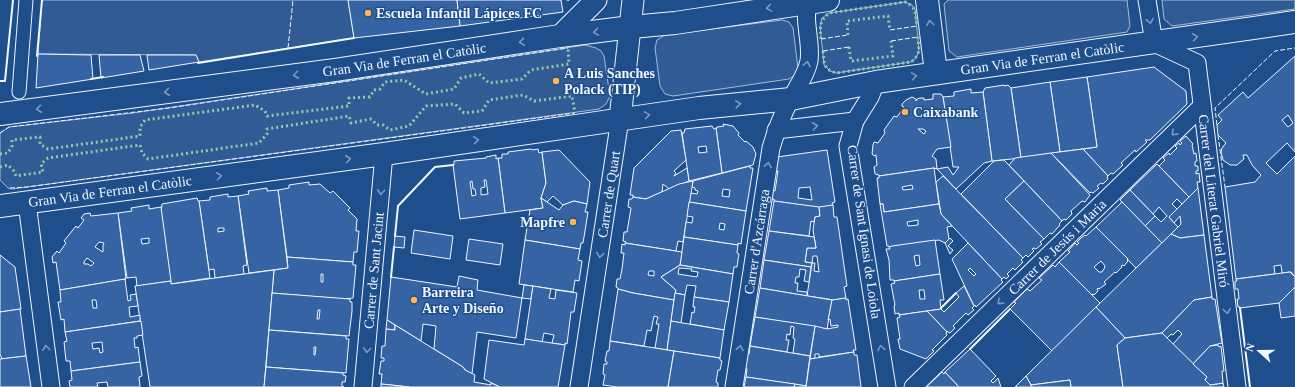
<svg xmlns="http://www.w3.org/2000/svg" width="1295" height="387" viewBox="0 0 1295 387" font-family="Georgia,serif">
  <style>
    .built { fill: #305b95; stroke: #a8bbd7 }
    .building { fill: #3563a3; stroke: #f2f6ff; fill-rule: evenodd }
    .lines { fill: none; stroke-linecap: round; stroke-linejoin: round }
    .pedestrian-casing { stroke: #f2f6ff; stroke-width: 15 }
    .minor-casing { stroke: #f2f6ff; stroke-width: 19 }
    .tertiary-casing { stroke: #f2f6ff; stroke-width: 23 }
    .primary-casing { stroke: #f2f6ff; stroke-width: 24 }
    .pedestrian { stroke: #1f4e8c; stroke-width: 13 }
    .minor { stroke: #1f4e8c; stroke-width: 17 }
    .tertiary { stroke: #1f4e8c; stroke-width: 21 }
    .primary { stroke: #1f4e8c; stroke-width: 22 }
    .hedge { stroke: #97c8a6; stroke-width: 3; stroke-dasharray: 2 3; stroke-linecap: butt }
    .fence { stroke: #f2f6ff; stroke-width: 1; stroke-dasharray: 5 2; stroke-linecap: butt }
    .wall { stroke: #f2f6ff; stroke-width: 2 }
    .oneway { stroke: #7e9ac0 }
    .poi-dot { fill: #ffb74d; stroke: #1f4e8c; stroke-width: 1.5 }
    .labels { text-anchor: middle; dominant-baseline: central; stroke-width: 3; stroke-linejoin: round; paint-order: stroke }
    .poi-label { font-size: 14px; font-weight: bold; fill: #f2f6ff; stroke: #1f4e8c; text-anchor: start }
    .street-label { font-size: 14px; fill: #f2f6ff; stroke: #1f4e8c }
  </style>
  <rect width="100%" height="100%" fill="#1f4e8c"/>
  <g class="built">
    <polygon points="42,0 348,0 354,38 199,62 196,55 38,54"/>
    <polygon points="948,0 1127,0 1130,26 1127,32 957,57 949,51 944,4"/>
    <polygon points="1162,0 1295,0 1295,9 1172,26 1164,19"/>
    <polygon points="905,2 912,5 915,9 919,51 916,58 911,62 836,73 830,71 824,65 820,26 822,18 829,13"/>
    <polygon points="782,20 789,22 793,28 798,68 795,75 789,79 673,96 665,94 660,86 655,48 657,40 665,35"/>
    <polygon points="585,45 596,48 601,51 604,56 610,96 606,104 599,109 27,187 12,189 8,188 0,180 0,133 9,127 133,113"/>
  </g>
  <g class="building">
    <polygon points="348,0 457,0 460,26 354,38"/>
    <polygon points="457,0 561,0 563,12 460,26"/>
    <polygon points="38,54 91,55 93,79 36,88"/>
    <polygon points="99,55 140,55 144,71 101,78"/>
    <polygon points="147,55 196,55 199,62 149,70"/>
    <path d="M 1295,56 L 1295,152 L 1287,143 L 1266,163 L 1277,174 L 1295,156 L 1295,277 L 1291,272 L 1282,273 L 1281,265 L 1274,266 L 1275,274 L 1236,279 L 1225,187 L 1255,182 L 1261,175 L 1252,165 L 1247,155 L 1243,155 L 1244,159 L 1237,165 L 1230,165 L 1223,160 L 1221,152 L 1222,148 L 1226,143 L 1218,135 L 1217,125 L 1222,120 L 1218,115 L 1243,92 L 1248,98 ZM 1288,115 L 1293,123 L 1288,127 L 1282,120 Z"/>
    <polygon points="1154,67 1186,91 1187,104 1150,140 1145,140 1147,142 1136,152 1135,150 1121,163 1123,165 1113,174 1111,173 1108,176 1083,149 1097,147 1087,77"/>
    <polygon points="1087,77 1097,147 1060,152 1050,82"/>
    <polygon points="1050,82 1060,152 1021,158 1011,88"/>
    <polygon points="1004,85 1004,86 1008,85 1011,88 1021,158 992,161 983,92 985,88"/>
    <polygon points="971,89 971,93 983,92 992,161 984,163 956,189 937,169 948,167 953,175 959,167 953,167 943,97 954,96 954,92"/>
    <path d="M 933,94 L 941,94 L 943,97 L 951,147 L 937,149 L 932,156 L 936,159 L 937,169 L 934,168 L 879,176 L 879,175 L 875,174 L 874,167 L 877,165 L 876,155 L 874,156 L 872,154 L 873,145 L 874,142 L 878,143 L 885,133 L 884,130 L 894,116 L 897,117 L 904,107 L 902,106 L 902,104 L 906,100 L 912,97 L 916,99 L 916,101 L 917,99 L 920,98 L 924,98 L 924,100 L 933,99 ZM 918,129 L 923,129 L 926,131 L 924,134 Z"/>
    <polygon points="723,124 733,126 739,133 738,135 745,142 746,141 753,147 756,154 753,165 722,173 716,128 717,128 717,127 724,126"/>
    <path d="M 712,126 L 714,129 L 716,128 L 722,173 L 689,181 L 682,133 L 684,133 L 685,129 ZM 706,146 L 707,152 L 699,153 L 698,147 Z"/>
    <polygon points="681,130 686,160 674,171 676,173 674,176 687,168 689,181 669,189 663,184 662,192 646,199 633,197 633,195 630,195 634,168 671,131"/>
    <polygon points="1186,136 1193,144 1192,145 1194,154 1196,153 1197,161 1195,162 1195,166 1198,166 1198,171 1196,171 1196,174 1199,173 1200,182 1197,182 1198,188 1189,197 1159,166 1165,160 1163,158 1169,153 1170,155 1177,148 1175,146 1179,143 1180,145 1182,143 1180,141"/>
    <polygon points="531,149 532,150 538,149 539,153 542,152 546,183 541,198 543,208 505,213 498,158 502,158 502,154 508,154 508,152"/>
    <polygon points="1083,149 1108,176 1107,177 1108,179 1103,184 1101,183 1097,186 1099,188 1093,193 1091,192 1090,193 1051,153"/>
    <polygon points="559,150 590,182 587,204 574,201 563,205 553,196 547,202 541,198 546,183 542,152"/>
    <path d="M 827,150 L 835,202 L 832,203 L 833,205 L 822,208 L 774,201 L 774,199 L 771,199 L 772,190 L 775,191 L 778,171 L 775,171 L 777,157 ZM 810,187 L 812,200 L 798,198 L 799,188 Z"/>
    <polygon points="1051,153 1090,195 1085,202 1082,201 1071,211 1072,214 1066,220 1064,219 1062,221 1009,165 1015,158"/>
    <path d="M 496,155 L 496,159 L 498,158 L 505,213 L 460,219 L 453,165 L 454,165 L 454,161 L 486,158 L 486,157 ZM 484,180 L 486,180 L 488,194 L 481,195 L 481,188 L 485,187 ZM 472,181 L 473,189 L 475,189 L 476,195 L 472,196 L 470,182 Z"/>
    <polygon points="1004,160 1024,181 1005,199 1044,239 1040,242 1042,244 1036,249 1034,248 1032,249 1034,251 1028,257 1026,255 1023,258 961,194 994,161"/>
    <polygon points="1157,164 1189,197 1182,204 1177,199 1172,204 1177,209 1169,217 1178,227 1162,243 1145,226 1155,216 1161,222 1167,216 1159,207 1153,214 1130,190"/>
    <path d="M 750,166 L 750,168 L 753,168 L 746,211 L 689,202 L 691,193 L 697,194 L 698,191 L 695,190 L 695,188 L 692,187 L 693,181 ZM 723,189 L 730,190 L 729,197 L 722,196 Z"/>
    <path d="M 934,168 L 939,204 L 884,212 L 883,204 L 880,204 L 877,178 L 879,178 L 879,176 ZM 912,185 L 913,189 L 903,190 L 902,187 Z"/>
    <polygon points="943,176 1023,258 1021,260 1023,262 1015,270 1013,268 1007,274 1009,276 1006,279 1004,277 1002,279 941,214 936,182"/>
    <polygon points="693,181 683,242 678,241 676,251 625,243 626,242 623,241 624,232 627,232 631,208 628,207 629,199 632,199 633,197 646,199 679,184"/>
    <polygon points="1024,181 1062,221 1059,224 1060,225 1052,234 1050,233 1044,239 1005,199"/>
    <polygon points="309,182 309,185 320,184 330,193 333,191 350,208 348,210 357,219 356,231 359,231 357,252 354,252 353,262 287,257 278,190 289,188 289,185"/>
    <polygon points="267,188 267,191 278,190 288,268 249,273 238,196 249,194 248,191"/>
    <polygon points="1198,188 1204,235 1180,238 1171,234 1181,224 1180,216 1174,223 1169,217"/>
    <polygon points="1130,190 1155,216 1145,226 1120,200"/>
    <path d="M 228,194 L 228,197 L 238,196 L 247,265 L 243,266 L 244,274 L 215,278 L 214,269 L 209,270 L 199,201 L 210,200 L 210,197 ZM 218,228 L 224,228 L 224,231 L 218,232 Z"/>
    <polygon points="197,198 198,201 199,201 210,278 171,284 161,213 162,204"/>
    <polygon points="541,198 559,210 563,205 574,201 587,204 585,212 588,212 585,231 583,243 581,243 580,249 525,240 530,210 543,208"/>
    <polygon points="774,201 819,207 820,216 815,217 814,222 811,221 809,236 769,231"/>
    <path d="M 689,202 L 746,211 L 741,244 L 738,243 L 738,245 L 684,237 L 686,222 L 692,223 L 693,217 L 687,216 ZM 720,223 L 725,224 L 724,230 L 719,229 Z"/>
    <polygon points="1122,202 1162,243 1136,268 1096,227"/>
    <path d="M 880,204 L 883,204 L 884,212 L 939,204 L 941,214 L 952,226 L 947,227 L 949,239 L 945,243 L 939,240 L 889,247 L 889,246 L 887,246 ZM 918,220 L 918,225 L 908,226 L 907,222 Z"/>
    <path d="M 149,205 L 149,209 L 161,207 L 171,281 L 137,286 L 136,277 L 127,278 L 118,213 L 132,211 L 131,208 ZM 149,238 L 149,243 L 142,244 L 141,239 Z"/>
    <path d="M 833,205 L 834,217 L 837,217 L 847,286 L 844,287 L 846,298 L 834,300 L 807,296 L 812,263 L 805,262 L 807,248 L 816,248 L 813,230 L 815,217 L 820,216 L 819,207 ZM 813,256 L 817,256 L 819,272 L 814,271 L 815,263 L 812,263 Z"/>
    <path d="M 90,213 L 91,216 L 118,213 L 126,279 L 60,290 L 56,262 L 53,263 L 52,257 L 57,251 L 59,253 L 66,243 L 64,241 L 76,226 L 78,228 L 84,220 L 81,218 L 84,214 ZM 99,242 L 104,243 L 103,245 L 103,252 L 95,247 ZM 87,258 L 94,263 L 91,266 L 88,264 L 84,264 L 84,262 Z"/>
    <path d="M 1096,227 L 1128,259 L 1127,260 L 1128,261 L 1124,266 L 1123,265 L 1121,266 L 1122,267 L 1116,273 L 1115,272 L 1104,282 L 1106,284 L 1099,289 L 1098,288 L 1097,289 L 1098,291 L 1094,295 L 1093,294 L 1092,295 L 1059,262 L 1070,252 L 1068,251 L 1075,243 L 1077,245 L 1079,243 L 1077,242 L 1081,238 L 1085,235 L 1086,236 ZM 1101,261 L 1105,266 L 1104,269 L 1102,272 L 1099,272 L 1094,267 Z"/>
    <polygon points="414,230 453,236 450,259 411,253"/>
    <polygon points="769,231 814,237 816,248 807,248 805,262 812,263 811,267 764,260"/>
    <polygon points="1171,234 1180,238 1204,235 1212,297 1194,300 1162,333 1125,338 1096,307"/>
    <polygon points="395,236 405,237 404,248 394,247"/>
    <polygon points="684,237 738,245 737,253 739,254 738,260 737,267 734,267 733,274 680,265"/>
    <polygon points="950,238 953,241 948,246 953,250 950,254 945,243"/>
    <polygon points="469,239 503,244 500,265 466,260"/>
    <polygon points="525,240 580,249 578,260 582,261 579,281 575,280 573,292 519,284"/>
    <path d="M 935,240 L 940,274 L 894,281 L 894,280 L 890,280 L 889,260 L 886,249 L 890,249 L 889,247 L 892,246 ZM 919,255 L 920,265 L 916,266 L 914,256 Z"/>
    <path d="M 625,243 L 682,252 L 680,265 L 661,277 L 676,290 L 674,300 L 633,293 L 618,289 L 618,288 L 616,287 L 617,279 L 620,279 L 622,269 L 624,253 L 621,253 L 622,244 L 625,245 ZM 649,271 L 654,271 L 654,276 L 648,275 Z"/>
    <path d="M 968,243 L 1002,279 L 1001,280 L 1003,282 L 976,307 L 975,305 L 974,306 L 952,259 ZM 970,268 L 976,274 L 974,276 L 968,270 Z"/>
    <polygon points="0,255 15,267 21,309 0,312"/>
    <path d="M 287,257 L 353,262 L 353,265 L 356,265 L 353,298 L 342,299 L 272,293 L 274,270 L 288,268 ZM 321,274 L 323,274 L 323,282 L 321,282 Z"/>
    <polygon points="764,260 811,267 809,282 804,281 806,270 800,269 799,277 796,277 795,283 798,283 797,291 807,292 807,296 760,288"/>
    <polygon points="1059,262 1100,303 1052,351 1010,309 1016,303 1014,302 1027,289 1030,291 1042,280 1039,278 1053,265 1055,267"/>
    <path d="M 680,265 L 733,274 L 729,302 L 694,297 L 696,286 L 687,285 L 685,295 L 675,293 L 676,290 L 661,277 ZM 679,268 L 692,269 L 691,271 L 698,272 L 697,277 L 678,274 Z"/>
    <polygon points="274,270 264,387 150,387 135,286 171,281 171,284"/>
    <polygon points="1290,272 1295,277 1295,287 1279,303 1240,308 1240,307 1238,307 1237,299 1239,299 1238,289 1235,289 1235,281 1237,281 1236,279"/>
    <path d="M 940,274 L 944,300 L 940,300 L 941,309 L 899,315 L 899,313 L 895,314 L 894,306 L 895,305 L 891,284 L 895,283 L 894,281 ZM 919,290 L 924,290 L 925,299 L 920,299 Z"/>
    <polygon points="459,276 478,280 477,290 522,298 516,338 477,332 472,374 465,370 463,367 434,349 436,326 423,324 421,341 387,320 391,277 457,287"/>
    <path d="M 125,279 L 128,301 L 131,300 L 130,295 L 136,294 L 138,306 L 129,307 L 130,317 L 140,315 L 140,321 L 65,332 L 64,319 L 61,320 L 58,302 L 61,302 L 60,290 ZM 92,300 L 96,300 L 97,308 L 93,308 Z"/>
    <polygon points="524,285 533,286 531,299 522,298"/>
    <polygon points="533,286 551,289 549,298 555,299 556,290 577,293 574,312 571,312 567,344 565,343 565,345 552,343 554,335 544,333 542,342 525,339"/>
    <polygon points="964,286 974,306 972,308 974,310 968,315 966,313 953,326 955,328 950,333 946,331 927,311 941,309 944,312 959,297 956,293"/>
    <polygon points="1295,287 1295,316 1281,318 1279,303"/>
    <polygon points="760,288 832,300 827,329 755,317"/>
    <polygon points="618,289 633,293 674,300 667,350 655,348 659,324 656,324 658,317 654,316 651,331 647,330 644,346 610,341"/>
    <path d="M 272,293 L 350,299 L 350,302 L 352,302 L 352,311 L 349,336 L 269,330 ZM 318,310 L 320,310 L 319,319 L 317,319 Z"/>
    <polygon points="675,293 685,295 681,323 671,321"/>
    <polygon points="694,297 729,302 724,330 690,324 692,312 694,313 695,307 693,307"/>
    <polygon points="1212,297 1212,299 1215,299 1222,343 1210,346 1193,364 1173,344 1182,334 1178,330 1173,335 1171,334 1167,338 1162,333 1194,300"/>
    <polygon points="846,298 846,300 848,299 856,350 853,350 854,352 819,357 819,354 815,354 815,358 810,359 815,326 827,329 838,327 838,325 831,326 830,319 828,320 832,300"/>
    <polygon points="1096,307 1125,338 1117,345 1123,387 1071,387 1070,380 1031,385 1026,376"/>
    <polygon points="20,309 26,356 2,359 0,354 0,312"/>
    <polygon points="927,311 947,332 946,333 947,335 932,350 934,351 926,359 900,349 898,339 900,339 897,318 900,317 899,315"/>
    <polygon points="755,317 815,326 810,356 793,353 795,339 793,338 794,327 791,326 790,335 787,334 786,340 789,340 787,352 750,346"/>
    <polygon points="387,320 395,325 395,330 386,329"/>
    <path d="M 141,321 L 143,335 L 137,336 L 137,338 L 134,338 L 135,348 L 138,347 L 140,362 L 71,371 L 70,361 L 66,361 L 64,342 L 67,341 L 65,332 ZM 102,342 L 103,352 L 100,353 L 99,348 L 93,349 L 92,343 Z"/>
    <polygon points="671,321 724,330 720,358 667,350"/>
    <polygon points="395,325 463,367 465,370 475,375 474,382 491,385 491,383 500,387 409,387 381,384 382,374 379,374 381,361 384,361 384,358 381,358 382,346 385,346 386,329 395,330"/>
    <path d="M 269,330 L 346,336 L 346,339 L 349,339 L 346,373 L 266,367 ZM 314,347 L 316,347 L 315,355 L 314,355 Z"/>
    <polygon points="1162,333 1207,377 1205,380 1210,385 1223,383 1224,387 1123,387 1117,345 1125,338"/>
    <polygon points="525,339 565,345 558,387 500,387 484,379 489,340 524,345"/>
    <polygon points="610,341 674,351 668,387 617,387 603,385 605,375 603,374 604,364 607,364 607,362 605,361 607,351 609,351"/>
    <polygon points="1218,345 1219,347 1221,346 1224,371 1222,371 1223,383 1210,385 1205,380 1207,377 1193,364 1210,346"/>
    <polygon points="750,346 810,356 806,386 746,377 747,369 745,368 747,354 749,354"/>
    <polygon points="970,349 996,376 991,381 993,383 998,378 1001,387 959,387 945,372"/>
    <polygon points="674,351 720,358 720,360 722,361 720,370 718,370 716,382 718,383 718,387 668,387"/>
    <polygon points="854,352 854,355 857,355 861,387 806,387 810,359"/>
    <polygon points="26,356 31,387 0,387 0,359"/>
    <polygon points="140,362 142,376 139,377 140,387 108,387 107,382 97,383 98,387 70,387 69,381 72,380 71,371"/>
    <polygon points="266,367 343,373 343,375 346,376 345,382 342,382 342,386 344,387 264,387"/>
    <polygon points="942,372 944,374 945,372 959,387 926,387"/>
    <polygon points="1026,376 1032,387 1015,387"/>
    <polygon points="746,377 795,384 794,387 744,387"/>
    <polygon points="1070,380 1071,387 1032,387 1031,385"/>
    <polygon points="381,384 392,385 409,387 381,387"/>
    <polygon points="795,384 806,386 806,387 794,387"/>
  </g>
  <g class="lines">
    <g class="pedestrian-casing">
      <polyline id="pedestrian" points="19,92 26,0"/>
    </g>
    <g class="minor-casing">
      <g id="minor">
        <path id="s1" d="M 1147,0 L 1154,43 L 1197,63 L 1237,387"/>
        <polyline points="876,82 870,97 855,121 848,146 887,387"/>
        <polyline points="776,130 855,121"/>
        <polyline points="27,203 51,387"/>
        <path id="s2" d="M 363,387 L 384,154"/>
        <path id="s3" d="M 579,387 L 620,119"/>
        <path id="s4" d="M 734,387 L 771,148 C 776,131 782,115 790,100 C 797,87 806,76 809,61 C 812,41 802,20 809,0"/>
        <path id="s5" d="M 913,387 L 1202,106"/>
      </g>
    </g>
    <g class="tertiary-casing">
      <g id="tertiary">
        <polyline points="560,36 596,0"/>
        <polyline points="620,119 633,0"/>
      </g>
    </g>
    <g class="primary-casing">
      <g id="primary">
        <polyline points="927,0 936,73"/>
        <path id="s6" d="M 0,114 L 335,70 L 560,36 L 631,27 L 675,23 L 828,0"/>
        <path id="s7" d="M 0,206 L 384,154 L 699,108 L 791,99 L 876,82 L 1295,22"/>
      </g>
    </g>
    <use href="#pedestrian" class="pedestrian"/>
    <use href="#minor" class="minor"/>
    <use href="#tertiary" class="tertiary"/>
    <use href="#primary" class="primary"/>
    <g class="hedge">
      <polyline points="568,0 568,1"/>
      <polyline points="848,35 847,21 888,16 890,30"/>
      <path d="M 821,39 C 820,26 819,22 829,13 L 905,2 C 917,7 915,14 917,26"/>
      <polyline points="849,47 851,61 893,56 891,41"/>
      <path d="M 823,51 C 824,63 823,69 836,73 L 911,62 C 921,54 919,49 918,37"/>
      <polyline points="0,154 8,153 12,146 12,140 40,137 40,144 48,149 140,136 140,127 145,120 255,105 265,111 267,116 349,106 349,98 370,97 374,90 380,89 385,82 404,80 426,94 454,89 461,78 479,74 489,83 522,79 531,70 569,64 568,48"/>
      <polyline points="0,167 8,165 14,171 16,176 43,172 41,164 48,158 140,145 142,153 148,159 259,143 267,134 267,129 349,116 351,123 371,119 377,125 383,125 390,130 409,126 426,106 455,104 464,113 482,111 489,100 523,95 534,101 572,96 575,113"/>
    </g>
    <g class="fence">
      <polyline points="890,30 917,26"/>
      <polyline points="821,39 848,35"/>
      <polyline points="891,41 918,37"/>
      <polyline points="288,48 293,0"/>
      <polyline points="823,51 849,47"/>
      <polyline points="1217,125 1215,108 1275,51 1295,48"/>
      <polyline points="0,133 9,127 169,108 568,48"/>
      <polyline points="1218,135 1225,187"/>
      <polyline points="10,188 27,187 575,113"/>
    </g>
    <g class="wall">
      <polyline points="37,56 42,0"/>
      <polyline points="198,63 354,38"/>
      <polyline points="91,79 103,77"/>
      <polyline points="0,81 5,81 13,0"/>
      <polyline points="395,236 398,206 435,167 453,165"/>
      <polyline points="391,277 394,247"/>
      <polyline points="941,308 956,293"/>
      <polyline points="1240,308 1250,387"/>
      <polyline points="970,349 1010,309"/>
    </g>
  </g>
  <defs><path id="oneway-chevron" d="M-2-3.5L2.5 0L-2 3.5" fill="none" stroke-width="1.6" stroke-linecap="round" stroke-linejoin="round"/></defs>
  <g class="oneway">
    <use href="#oneway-chevron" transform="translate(769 8) rotate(171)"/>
    <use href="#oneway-chevron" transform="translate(1150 21) rotate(81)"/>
    <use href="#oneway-chevron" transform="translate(930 23) rotate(-97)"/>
    <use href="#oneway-chevron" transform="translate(596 32) rotate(172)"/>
    <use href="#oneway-chevron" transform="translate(1195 37) rotate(-8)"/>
    <use href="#oneway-chevron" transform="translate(522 42) rotate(172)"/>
    <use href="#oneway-chevron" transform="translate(807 64) rotate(-78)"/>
    <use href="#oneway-chevron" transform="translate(296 75) rotate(173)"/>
    <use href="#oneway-chevron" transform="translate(914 76) rotate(-9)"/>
    <use href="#oneway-chevron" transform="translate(167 92) rotate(173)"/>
    <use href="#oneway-chevron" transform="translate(738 104) rotate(-5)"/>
    <use href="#oneway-chevron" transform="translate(39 109) rotate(173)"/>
    <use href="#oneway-chevron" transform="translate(647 115) rotate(-9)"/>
    <use href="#oneway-chevron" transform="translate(815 126) rotate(-7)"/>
    <use href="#oneway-chevron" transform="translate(1174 133) rotate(136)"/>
    <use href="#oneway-chevron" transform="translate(476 140) rotate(-8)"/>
    <use href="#oneway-chevron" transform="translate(348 159) rotate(-8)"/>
    <use href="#oneway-chevron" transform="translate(768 165) rotate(-81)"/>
    <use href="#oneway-chevron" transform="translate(219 176) rotate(-8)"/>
    <use href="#oneway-chevron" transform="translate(381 192) rotate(95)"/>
    <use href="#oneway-chevron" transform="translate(600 255) rotate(99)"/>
    <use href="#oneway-chevron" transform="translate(1000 302) rotate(136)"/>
    <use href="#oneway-chevron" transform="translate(1227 311) rotate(83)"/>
    <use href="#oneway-chevron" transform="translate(46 348) rotate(-97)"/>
    <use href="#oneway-chevron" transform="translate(740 348) rotate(-81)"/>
    <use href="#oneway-chevron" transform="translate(881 348) rotate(-99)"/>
    <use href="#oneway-chevron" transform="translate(367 350) rotate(95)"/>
  </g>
  <g class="poi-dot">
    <circle cx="368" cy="13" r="4"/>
    <circle cx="556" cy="81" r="4"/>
    <circle cx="905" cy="112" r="4"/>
    <circle cx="573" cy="222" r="4"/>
    <circle cx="414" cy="300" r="4"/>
  </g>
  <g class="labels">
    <g class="poi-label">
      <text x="376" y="13">Escuela Infantil Lápices FC</text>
      <text x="564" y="73">A Luis Sanches<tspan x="564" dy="16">Polack (TIP)</tspan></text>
      <text x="913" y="112">Caixabank</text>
      <text x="565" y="222" text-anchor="end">Mapfre</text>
      <text x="422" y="292">Barreira<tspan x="422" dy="16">Arte y Diseño</tspan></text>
    </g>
    <g class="street-label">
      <text stroke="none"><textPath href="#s7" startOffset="1053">Gran Via de Ferran el Catòlic</textPath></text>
      <text stroke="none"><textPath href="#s6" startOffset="408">Gran Via de Ferran el Catòlic</textPath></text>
      <text stroke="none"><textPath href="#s7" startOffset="111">Gran Via de Ferran el Catòlic</textPath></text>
      <text stroke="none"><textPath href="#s3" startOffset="195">Carrer de Quart</textPath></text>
      <text stroke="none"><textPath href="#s1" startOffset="230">Carrer del Literat Gabriel Miró</textPath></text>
      <text transform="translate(864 232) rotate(82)">Carrer de Sant Ignasi de Loiola</text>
      <text stroke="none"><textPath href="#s4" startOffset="147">Carrer d'Azcárraga</textPath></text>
      <text stroke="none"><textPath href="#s5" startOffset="201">Carrer de Jesús i Maria</textPath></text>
      <text stroke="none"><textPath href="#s2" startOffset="117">Carrer de Sant Jacint</textPath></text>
    </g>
  </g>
  <g transform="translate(1259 351) rotate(291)" stroke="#1f4e8c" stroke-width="3" paint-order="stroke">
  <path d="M0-3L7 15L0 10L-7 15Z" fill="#f2f6ff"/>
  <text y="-6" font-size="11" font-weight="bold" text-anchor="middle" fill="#f2f6ff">N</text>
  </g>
</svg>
